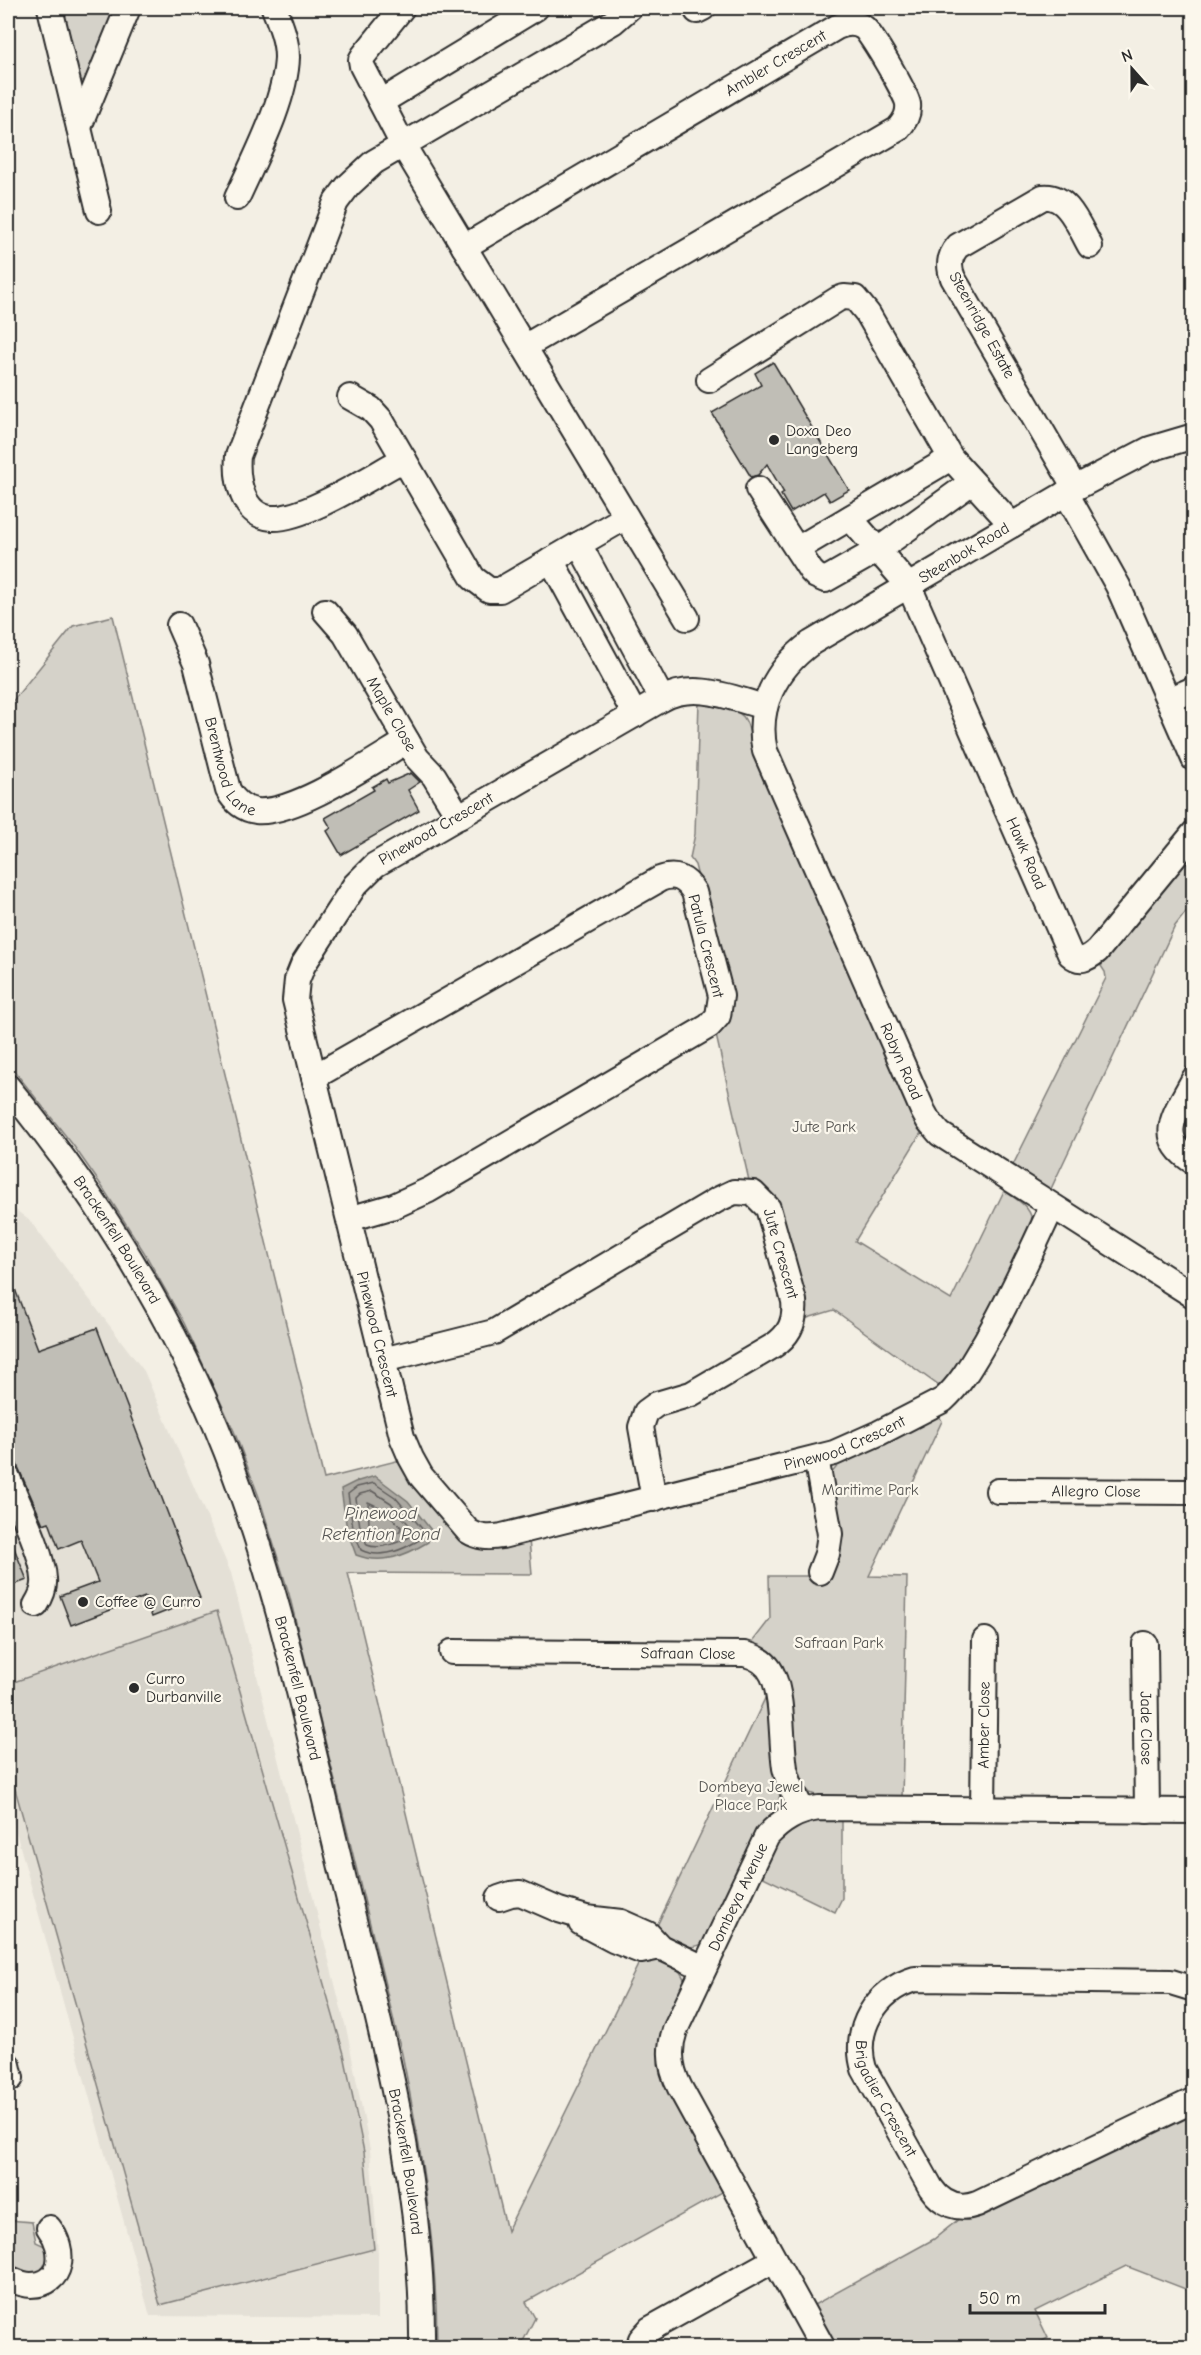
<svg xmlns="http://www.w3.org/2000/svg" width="1201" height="2355" viewBox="0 0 1201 2355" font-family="'Comic Neue',sans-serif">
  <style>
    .built { fill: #e4e0d6 }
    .green { fill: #d5d2c9; stroke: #807e7a; stroke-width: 1.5 }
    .water { fill: #aca9a2; stroke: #787772; stroke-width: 1.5 }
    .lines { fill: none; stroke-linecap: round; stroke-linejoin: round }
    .shore { stroke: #5f5d5b; stroke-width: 1.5 }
    .building { fill: #c0beb6; stroke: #2b2b2b; stroke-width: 1.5 }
    .minor-casing { stroke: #2b2b2b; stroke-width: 28 }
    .minor { stroke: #fbf7ec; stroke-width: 24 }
    .poi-dot { fill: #2b2b2b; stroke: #fbf7ec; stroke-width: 2 }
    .labels { text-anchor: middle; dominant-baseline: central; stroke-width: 4.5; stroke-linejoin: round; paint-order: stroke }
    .street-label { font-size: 16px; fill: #2b2b2b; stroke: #fbf7ec }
    .poi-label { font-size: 16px; fill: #2b2b2b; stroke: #fbf7ec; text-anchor: start }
    .park-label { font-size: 16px; fill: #565552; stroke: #fbf7ec }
    .water-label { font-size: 18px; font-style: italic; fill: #585755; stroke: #fbf7ec }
  </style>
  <rect width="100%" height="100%" fill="#f3efe4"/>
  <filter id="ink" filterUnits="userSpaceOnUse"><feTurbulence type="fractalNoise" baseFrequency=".0167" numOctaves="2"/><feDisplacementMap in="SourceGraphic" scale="12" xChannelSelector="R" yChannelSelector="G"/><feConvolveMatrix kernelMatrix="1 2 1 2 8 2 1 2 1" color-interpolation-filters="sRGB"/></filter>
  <g filter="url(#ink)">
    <polygon class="built" points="8,1204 30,1221 144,1371 231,1573 347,2032 370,2150 378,2254 378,2318 150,2316 8,1803"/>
    <g class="green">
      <polygon points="57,8 120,8 86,81 78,80"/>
      <path d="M 113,616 L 324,1479 L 400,1460 L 454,1531 L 529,1539 L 532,1574 L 348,1573 L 507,2231 L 638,1965 C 654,1951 680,1963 685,1982 L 668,2023 L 726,2190 L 526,2302 L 535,2318 L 520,2347 L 437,2347 C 437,2248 422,2151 402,2054 L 289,1594 L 259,1497 L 234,1431 L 184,1323 L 144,1252 L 99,1182 L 73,1145 L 8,1063 L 8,707 L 73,626 Z"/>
      <path d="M 699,701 C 741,713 747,705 753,751 L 916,1124 L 921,1133 L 855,1241 L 951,1300 L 1004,1191 C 1021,1202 1037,1210 1031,1233 L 951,1380 L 942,1388 L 834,1310 L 804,1319 L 750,1185 L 716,1035 L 729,1000 L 695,865 L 690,858 L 695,834 Z"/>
      <polygon points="1193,848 1193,903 1175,926 1049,1193 1011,1169 1106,978 1105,972 1101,966"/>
      <polygon points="938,1414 942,1421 869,1576 907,1577 902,1799 818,1796 810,1793 799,1781 753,1648 753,1641 770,1619 769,1576 828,1576 830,1475 839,1464"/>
      <polygon points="217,1611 344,2054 364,2152 374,2249 160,2305 8,1764 8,1684"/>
      <path d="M 769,1690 L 781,1790 L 776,1812 L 762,1828 L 706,1941 C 689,1955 671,1940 654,1932 Z"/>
      <path d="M 842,1818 L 842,1898 L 835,1912 L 759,1875 C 781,1830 790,1820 842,1818 Z"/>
      <polygon points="1193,2109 1193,2292 1126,2266 1035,2311 1048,2338 1030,2348 980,2347 976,2341 964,2348 835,2347 812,2306 934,2239 964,2215"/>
      <polygon points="8,2220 32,2222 36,2242 47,2247 50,2251 47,2268 35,2275 8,2269"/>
    </g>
    <path class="water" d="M 375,1476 L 408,1501 L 431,1530 L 428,1542 C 405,1556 382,1565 356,1555 L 347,1530 L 341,1489 L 355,1482 Z"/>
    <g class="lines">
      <g class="shore">
        <path d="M 374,1483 L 395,1497 L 424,1531 L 422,1538 C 405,1549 381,1560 361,1550 L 353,1528 L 348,1494 L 357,1487 Z"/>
        <path d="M 372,1491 L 391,1503 L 414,1531 L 414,1535 C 401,1541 381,1551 367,1545 L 360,1527 L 356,1498 L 360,1494 Z"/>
        <polygon points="368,1502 385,1510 401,1527 400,1531 392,1535 374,1537 369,1524"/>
      </g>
    </g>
    <g class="building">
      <polygon points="773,362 849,490 830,501 824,492 791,512 781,495 784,493 767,464 758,475 751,477 712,413 761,385 755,373"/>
      <polygon points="411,773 420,782 408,790 419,810 341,855 327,831 331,828 325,818 374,790 372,787 386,779 388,783"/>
      <polygon points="8,1271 38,1349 97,1328 200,1598 152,1617 145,1597 71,1625 60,1596 98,1582 81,1540 59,1549 49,1522 43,1524 8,1444"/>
      <polygon points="8,1533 27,1580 8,1587"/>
    </g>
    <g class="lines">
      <g class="minor-casing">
        <g id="minor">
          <polyline points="50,8 99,211"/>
          <polyline points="402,8 364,55 361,60 362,66 403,145 687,618"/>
          <polyline points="697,11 703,8"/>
          <polyline points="381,102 536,8"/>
          <polyline points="79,127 128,8"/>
          <path d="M 237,198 C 255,158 286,100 287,57 C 287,40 280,23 274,8"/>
          <path id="s1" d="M 464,247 L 837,27 C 846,23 856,22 864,28 C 871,33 907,95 908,104 C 909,114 905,121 898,129 L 524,347"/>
          <polyline points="709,380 838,299 844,297 855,298 868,314 951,458 1012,525"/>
          <polyline points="350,397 371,409 381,420 473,578 489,590 500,590 626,517"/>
          <path id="s2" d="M 1194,436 L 1150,449 L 1075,488 L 811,643 C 776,669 755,707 765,751 L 923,1111 L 928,1120 L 940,1134 L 1194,1296"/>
          <path d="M 404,459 C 373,475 305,520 272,518 C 242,516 236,479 238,456 L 336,202 L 348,186 L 374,162 L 613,22 L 629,8"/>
          <path d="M 1075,488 L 953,278 C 948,266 949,256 958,246 L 1043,197 C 1068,194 1079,227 1090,246"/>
          <polyline points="758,489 811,571 816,576 825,580 878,550 972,482"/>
          <polyline points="1066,493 1118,586 1194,759"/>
          <path id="s3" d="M 850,518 L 909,586 L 1070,954 C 1080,963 1087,959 1097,951 L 1194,833"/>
          <polyline points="579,544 662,699"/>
          <polyline points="797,549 951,458"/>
          <polyline points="551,560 635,715"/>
          <path id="s4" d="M 325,611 L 345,634 L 417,758 L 434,776 L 459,817"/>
          <path id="s5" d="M 179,625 L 196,664 L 228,790 C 234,801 243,809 256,811 C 295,815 373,761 407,741"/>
          <polyline points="1168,700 1194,689"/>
          <path id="s6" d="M 765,707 C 731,698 695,681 662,699 L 375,865 L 355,885 L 303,965 L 297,980 L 295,1000 L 402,1437 L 411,1458 L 421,1476 L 468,1531 C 479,1538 489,1538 502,1536 L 834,1453 L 879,1433 L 943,1400 C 962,1383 973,1362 986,1340 C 1011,1297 1031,1252 1052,1207"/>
          <path d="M 314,1077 L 660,879 C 675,873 686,878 694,892 L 721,996 L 718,1016 L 709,1026 L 429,1190 L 394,1206 L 349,1219"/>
          <path d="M 1194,1079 C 1177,1112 1153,1137 1194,1162"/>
          <path id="s7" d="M 8,1087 C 98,1197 174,1318 226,1451 C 281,1592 310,1742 346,1888 C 384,2043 424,2186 422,2348"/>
          <path id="s8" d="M 383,1360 L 494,1332 L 717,1200 L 734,1192 L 753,1193 L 768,1208 L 794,1301 C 796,1321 790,1335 773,1346 L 691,1394 L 657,1404 L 646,1412 L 641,1427 L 654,1499"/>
          <polyline points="816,1458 830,1534 827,1554 820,1572"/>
          <path d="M 8,1478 C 18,1504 43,1553 44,1579 C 45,1588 41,1597 36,1605"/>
          <path id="s9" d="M 998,1491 L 1194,1492"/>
          <path id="s10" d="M 1145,1644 L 1147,1811"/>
          <path id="s11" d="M 452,1652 L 745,1654 C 757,1657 768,1663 773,1676 C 783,1697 781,1743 785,1768 C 788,1783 795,1797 803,1811"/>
          <path id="s12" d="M 983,1809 L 985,1640"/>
          <polyline points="499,1898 511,1894 520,1893 559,1910 586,1918 621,1922 648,1934 660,1947 704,1968"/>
          <polyline points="581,1923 613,1940 641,1951 660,1947"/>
          <path id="s13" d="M 1194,1989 L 1171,1982 L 915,1979 C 876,1990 852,2030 864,2069 L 931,2188 C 942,2204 958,2211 977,2204 L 1194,2100"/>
          <polyline points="8,2065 11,2078"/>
          <path d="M 8,2278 C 15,2281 22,2285 31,2285 C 64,2285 66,2249 49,2228"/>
          <polyline points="638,2348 641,2339 650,2329 774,2260"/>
          <path id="s14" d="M 823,2348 L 680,2088 C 670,2069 668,2050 675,2030 L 767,1836 C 782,1820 797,1811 819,1808 L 1194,1811"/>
        </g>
      </g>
      <use href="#minor" class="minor"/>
    </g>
  </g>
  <g class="poi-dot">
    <circle cx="774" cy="440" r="6"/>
    <circle cx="83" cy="1602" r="6"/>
    <circle cx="134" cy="1688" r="6"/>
  </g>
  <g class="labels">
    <g class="street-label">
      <text stroke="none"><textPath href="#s1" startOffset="362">Ambler Crescent</textPath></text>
      <text transform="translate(982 325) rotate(61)">Steenridge Estate</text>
      <text transform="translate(964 553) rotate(-31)">Steenbok Road</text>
      <text stroke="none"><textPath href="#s4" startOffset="123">Maple Close</textPath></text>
      <text stroke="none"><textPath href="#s5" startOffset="153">Brentwood Lane</textPath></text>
      <text transform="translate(436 829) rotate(-30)">Pinewood Crescent</text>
      <text stroke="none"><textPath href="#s3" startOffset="382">Hawk Road</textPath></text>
      <text transform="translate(706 946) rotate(76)">Patula Crescent</text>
      <text stroke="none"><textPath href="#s2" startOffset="900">Robyn Road</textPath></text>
      <text stroke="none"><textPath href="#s7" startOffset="188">Brackenfell Boulevard</textPath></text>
      <text stroke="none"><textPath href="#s8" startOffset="480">Jute Crescent</textPath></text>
      <text stroke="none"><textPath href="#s6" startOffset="942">Pinewood Crescent</textPath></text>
      <text stroke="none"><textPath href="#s6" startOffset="1554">Pinewood Crescent</textPath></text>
      <text stroke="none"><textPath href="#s9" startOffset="98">Allegro Close</textPath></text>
      <text stroke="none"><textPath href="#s11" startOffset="236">Safraan Close</textPath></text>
      <text stroke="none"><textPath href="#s7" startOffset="674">Brackenfell Boulevard</textPath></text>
      <text stroke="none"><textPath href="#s12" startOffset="84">Amber Close</textPath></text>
      <text stroke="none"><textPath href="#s10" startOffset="84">Jade Close</textPath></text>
      <text stroke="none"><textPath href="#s14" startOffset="504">Dombeya Avenue</textPath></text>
      <text stroke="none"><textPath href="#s13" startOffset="430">Brigadier Crescent</textPath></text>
      <text stroke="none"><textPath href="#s7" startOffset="1160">Brackenfell Boulevard</textPath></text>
    </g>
    <g class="poi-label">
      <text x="786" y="431">Doxa Deo<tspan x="786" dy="18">Langeberg</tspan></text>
      <text x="95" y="1602">Coffee @ Curro</text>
      <text x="146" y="1679">Curro<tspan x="146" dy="18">Durbanville</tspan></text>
    </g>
    <g class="park-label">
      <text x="824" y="1127">Jute Park</text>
      <text x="870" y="1490">Maritime Park</text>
      <text x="839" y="1643">Safraan Park</text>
      <text x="751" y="1787">Dombeya Jewel<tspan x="751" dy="18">Place Park</tspan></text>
    </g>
    <g class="water-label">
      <text x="381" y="1513">Pinewood<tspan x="381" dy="21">Retention Pond</tspan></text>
    </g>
  </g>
  <rect width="1201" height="2355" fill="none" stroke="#fbf7ec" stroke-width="30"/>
  <rect x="15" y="15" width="1171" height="2325" fill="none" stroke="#2b2b2b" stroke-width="2" filter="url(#ink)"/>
  <g transform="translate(1132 69) rotate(339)" stroke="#fbf7ec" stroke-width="4.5" paint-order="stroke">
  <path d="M0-4.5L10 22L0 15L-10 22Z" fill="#2b2b2b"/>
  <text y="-9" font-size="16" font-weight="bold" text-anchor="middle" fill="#2b2b2b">N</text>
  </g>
  <path d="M970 2304v9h135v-9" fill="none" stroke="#2b2b2b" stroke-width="3"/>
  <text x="979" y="2304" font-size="18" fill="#2b2b2b" stroke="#fbf7ec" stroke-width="4.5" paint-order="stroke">50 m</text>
</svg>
